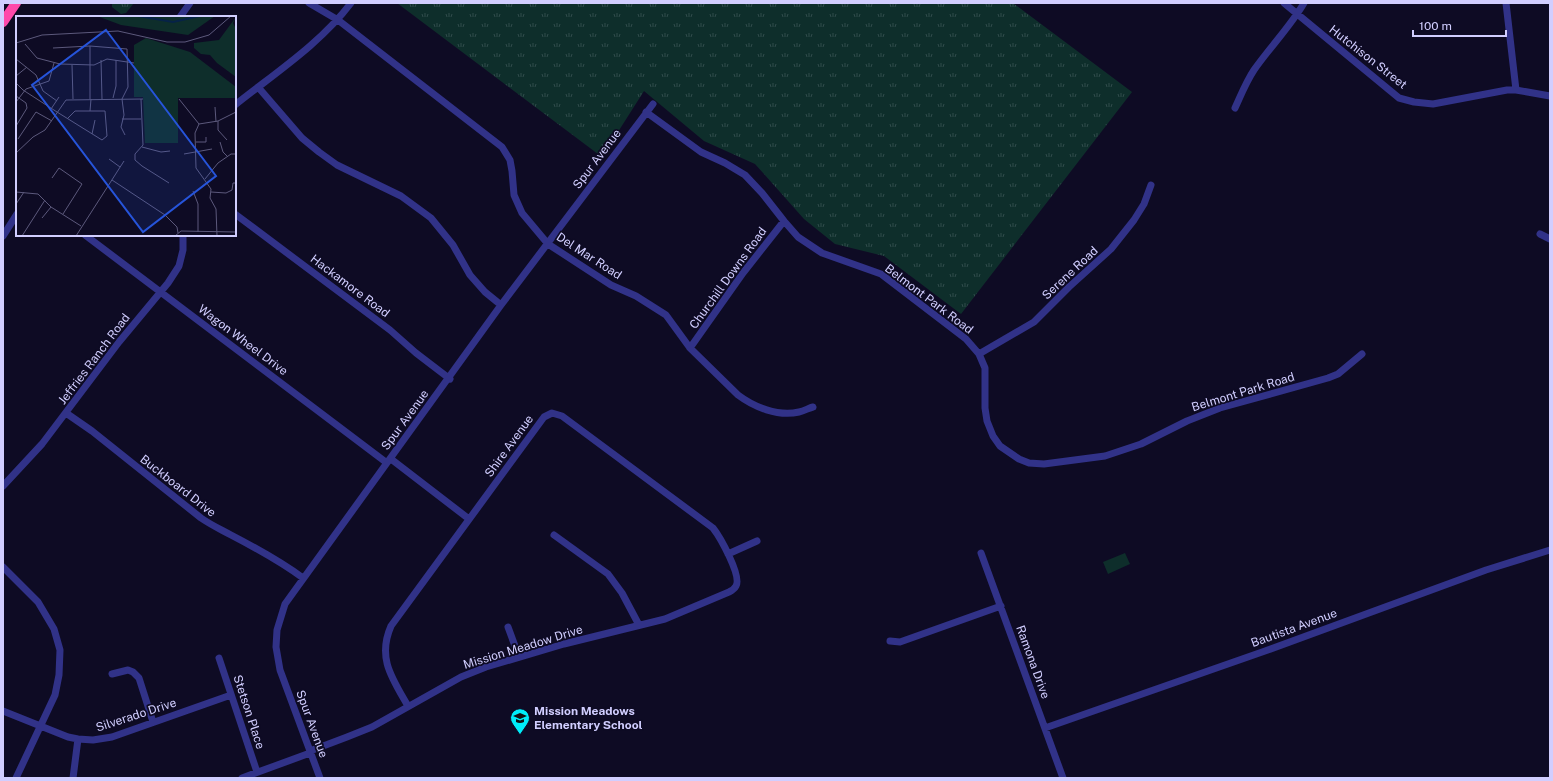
<svg xmlns="http://www.w3.org/2000/svg" width="1553" height="781" font-family="'Public Sans',sans-serif">
	<defs>
		<pattern id="grass-tufts" width="24" height="20" patternUnits="userSpaceOnUse"><rect width="24" height="20" fill="#0e2e2b"/><path d="M3 7l-1-3M5 7V3M7 7l1-3M15 17l-1-3M17 17v-4M19 17l1-3" fill="none" stroke="#304b4b"/></pattern>
	</defs>
	<rect width="100%" height="100%" fill="#0e0b24"/>
	<!-- grass -->
	<path fill="url(#grass-tufts)" d="M134,3L126,13L121,14L112,7V4Z
		M397,3H1013L1132,92L961,314L884,256L835,244L804,219L755,164L704,141L644,91L602,157Z"/>
	<!-- pitch -->
	<path fill="#0e2e2b" d="M1125,553L1130,564L1108,574L1103,562Z"/>
	<g fill="none" stroke-linecap="round" stroke-linejoin="round">
		<!-- minor -->
		<path stroke="#313288" stroke-width="7" d="M309,3L338,20L502,147L510,160L512,171L514,195L522,213L548,244L611,285L636,296L666,315L690,348L738,395C754,407 778,417 799,412C804,411 809,408 813,407
			M1284,3L1399,98L1414,102L1433,104L1507,90H1516L1550,96
			M1506,3L1516,90
			M180,17L190,3
			M258,87L302,138L319,152L337,165L401,196L431,218L453,245L470,275L485,292L501,305
			M235,105C275,73 320,44 351,3
			M1235,108C1241,95 1246,82 1254,70C1270,47 1290,27 1304,3
			M646,112L701,152L725,163L745,175L762,193L784,221L798,237L822,253L881,274L966,339L979,354L985,368V408L987,421L993,436L1000,446L1019,459L1029,463L1044,464L1105,456L1141,444L1187,421L1220,408L1328,378L1338,374L1362,354
			M235,214L390,330L416,353L450,379
			M1540,234L1550,239
			M85,235L387,463
			M3,236L17,214
			M690,348L743,273L784,221
			M979,354L1034,322L1069,287L1111,249L1134,220L1144,204L1151,185
			M66,413L92,431L201,518C211,525 220,529 231,535C256,548 280,561 303,578
			M391,459L469,519
			M3,486L42,444L119,342L168,283L179,266L183,250V235
			M554,535L608,574L622,593L639,625
			M981,553L1063,778
			M728,554L757,541
			M3,567L38,602L54,629L60,650L59,675L55,695L16,778
			M508,627L519,657
			M890,641L900,642L1001,606
			M219,658L257,772
			M112,674L128,670L133,672L139,678L153,722
			M3,711L68,737L78,739L93,740L112,737L231,695
			M1045,728L1265,651L1486,570L1550,550
			M310,751L347,737L372,727L461,677L486,667L564,644L665,619L729,592C731,591 735,588 736,586C742,576 720,537 713,528L562,416L552,413L544,417L391,626C377,658 392,678 408,706
			M73,778L78,739
			M242,778L310,753
			M320,778L280,670L276,647L277,630L285,604L501,305L653,104"/>
		<!-- highway -->
		<path stroke="#ff49aa" stroke-width="10" d="M3,22L16,3"/>
	</g>
	<!-- icons -->
	<defs>
		<g id="school-pin" transform="scale(1)"><path d="M0 17L-7.5 6A9.5 9.5 0 1 1 7.5 6Z" fill="#00edf9" stroke="#0e0b24"/><path d="M0-5L7-2L0 1L-7-2ZM-4 1L0 2.5L4 1V4Q0 6-4 4Z" fill="#111"/></g>
	</defs>
	<g fill-rule="evenodd">
		<use href="#school-pin" x="520" y="718"/>
	</g>
	<g text-anchor="middle" stroke-width="3.5" stroke-linejoin="round" paint-order="stroke">
		<!-- street labels -->
		<g font-size="12" fill="#d1ceff" stroke="#0e0b24">
			<text transform="translate(1368 57) rotate(38)" y="4">Hutchison Street</text>
			<text transform="translate(597 159) rotate(-53)" y="4">Spur Avenue</text>
			<text transform="translate(589 256) rotate(33)" y="4">Del Mar Road</text>
			<text transform="translate(1070 273) rotate(-43)" y="4">Serene Road</text>
			<text transform="translate(728 278) rotate(-54)" y="4">Churchill Downs Road</text>
			<text transform="translate(350 286) rotate(37)" y="4">Hackamore Road</text>
			<text transform="translate(929 299) rotate(37)" y="4">Belmont Park Road</text>
			<text transform="translate(243 340) rotate(37)" y="4">Wagon Wheel Drive</text>
			<text transform="translate(94 359) rotate(-53)" y="4">Jeffries Ranch Road</text>
			<text transform="translate(1243 392) rotate(-17)" y="4">Belmont Park Road</text>
			<text transform="translate(405 420) rotate(-54)" y="4">Spur Avenue</text>
			<text transform="translate(509 446) rotate(-54)" y="4">Shire Avenue</text>
			<text transform="translate(178 486) rotate(38)" y="4">Buckboard Drive</text>
			<text transform="translate(1294 628) rotate(-20)" y="4">Bautista Avenue</text>
			<text transform="translate(523 647) rotate(-17)" y="4">Mission Meadow Drive</text>
			<text transform="translate(1033 662) rotate(70)" y="4">Ramona Drive</text>
			<text transform="translate(249 712) rotate(72)" y="4">Stetson Place</text>
			<text transform="translate(136 715) rotate(-18)" y="4">Silverado Drive</text>
			<text transform="translate(312 724) rotate(70)" y="4">Spur Avenue</text>
		</g>
		<!-- poi labels -->
		<g font-size="12" font-weight="bold" fill="#d1ceff" stroke="#0e0b24" text-anchor="start">
			<text x="534" y="715">Mission Meadows<tspan x="534" dy="14">Elementary School</tspan></text>
		</g>
	</g>
	<!-- overview -->
	<g transform="translate(16 16)">
		<rect width="220" height="220" fill="#0e0b24"/>
		<path d="M220,1L217,7L220,13V61L201,47L194,39L185,38L178,32V27L203,24ZM130,22L174,36L220,71V82H162V127H129L127,81H118V29Z" fill="#0e2e2b"/>
		<path d="M81,0H199L172,19L105,9Z" fill="#0e2e2b"/>
		<path fill="none" stroke="#062248" stroke-width="2" d="M122,0L157,6L184,0"/>
		<path fill="none" stroke="#5c597c" stroke-width="1" d="M0,27L26,19L102,15L151,26H169L193,19L215,0M9,28L21,42L44,48L78,49L91,43L118,47M74,30V83M37,32L74,30L111,33L112,71L106,83L108,99L105,111L109,119M0,43L20,59L27,75L41,85M85,44L86,83M56,49L57,83M0,60L11,51M0,67L7,74L41,96M0,80L10,87L11,92L0,110M97,82L100,70V44M125,83L127,129L119,138V144L126,150L153,167M163,83L183,108M0,86L10,73L33,65L38,47M199,91L200,106M35,93L43,81M74,95L75,83M41,96L86,124L91,120L89,95H59L52,102M106,103H125M202,105V114L211,124M76,118L79,104M2,123L20,96L36,105M180,126H190V121M204,126L207,136L212,141M126,131L145,136L154,135M0,137L17,121L29,114L50,84L127,83M168,138L196,133M93,143L104,151M36,162L43,152L66,168L47,198M189,163L202,147L215,138H220M96,164L149,199L161,211L162,217M177,175L182,188V216M0,176L22,178L35,191L65,210M195,176L210,177L216,174L217,167H220M0,188L8,176M26,202L35,191M6,220L29,184M60,220L108,145M159,220L165,215L220,216M201,220L200,193L194,182L195,173L180,152L179,117L183,108L202,105L220,96"/>
		<path fill="#2654da" fill-opacity="0.15" stroke="#2654da" stroke-width="2" d="M90,14L200,160L127,216L16,69Z"/>
		<rect width="220" height="220" fill="none" stroke="#d1ceff" stroke-width="2"/>
	</g>
	<!-- border -->
	<rect width="1553" height="781" fill="none" stroke="#d1ceff" stroke-width="8"/>
	<!-- scale -->
	<path d="M1413 30v6h93v-6" fill="none" stroke="#d1ceff" stroke-width="2"/>
	<text x="1419" y="30" font-size="12" fill="#d1ceff" stroke="#0e0b24" stroke-width="3" paint-order="stroke">100 m</text>
</svg>
